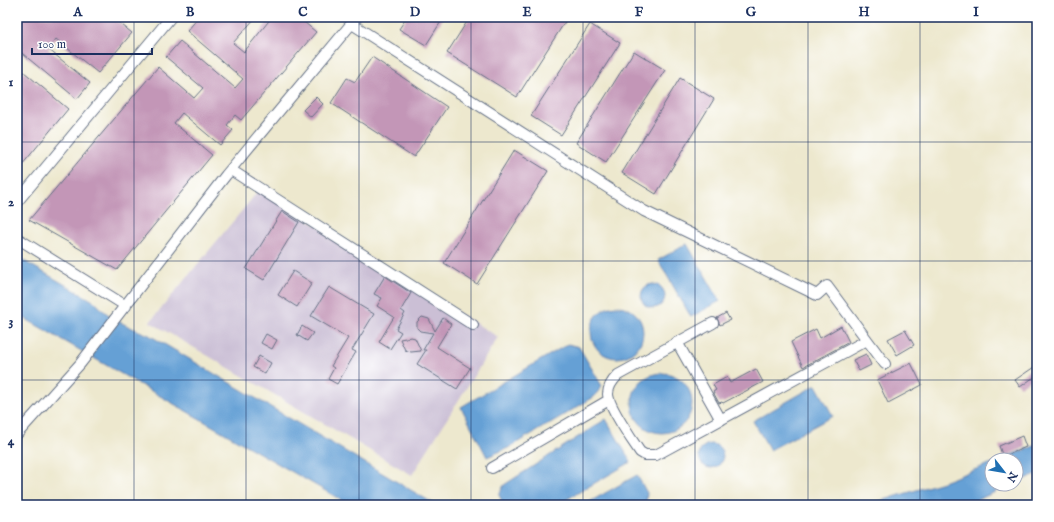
<svg xmlns="http://www.w3.org/2000/svg" width="1054" height="522" font-family="'IM FELL English',serif">
	<rect width="100%" height="100%" fill="#fff"/>
	<filter id="ink" filterUnits="userSpaceOnUse"><feTurbulence type="fractalNoise" baseFrequency=".025" numOctaves="2"/><feDisplacementMap in="SourceGraphic" scale="8" xChannelSelector="R" yChannelSelector="G"/><feConvolveMatrix kernelMatrix="1 2 1 2 8 2 1 2 1" color-interpolation-filters="sRGB"/></filter>
	<filter id="wash" filterUnits="userSpaceOnUse"><feTurbulence type="fractalNoise" baseFrequency=".012" numOctaves="4" result="noise"/><feDisplacementMap in="SourceGraphic" scale="16" xChannelSelector="R" yChannelSelector="G"/><feGaussianBlur stdDeviation="0.9" result="paint"/><feColorMatrix in="noise" values="0 0 0 0 0 0 0 0 0 0 0 0 0 0 0 0 0 1.4 0 .05"/><feComposite in="paint" operator="in"/></filter>
	<g filter="url(#wash)">
		<rect width="100%" height="100%" fill="#ede8ce"/>
		<!-- industrial -->
		<path fill="#cbbfd5" d="M259,190L498,337L412,475L150,322Z"/>
		<!-- water -->
		<path fill="#65a0d5" stroke="#40689a" d="M687,244L720,301L691,317L658,260Z
			M17,257L95,302C109,319 129,327 149,335L436,505H350L17,314Z
			M641 296a12 12 0 1 1 24 0a12 12 0 1 1-24 0Z
			M591 332a26 26 0 1 1 52 0a26 26 0 1 1-52 0Z
			M568,344L579,347L602,386L594,397L508,448L487,457L461,407Z
			M632 403a30 30 0 1 1 60 0a30 30 0 1 1-60 0Z
			M816,385L833,416L770,450L753,421Z
			M606,419L631,462L557,505H504L499,495L504,485Z
			M699 456a12 12 0 1 1 24 0a12 12 0 1 1-24 0Z
			M1037,445V474L1016,483V460H998Z
			M992,463V484H1014L965,505H867L943,482Z
			M637,475L647,493L646,502L640,505H584Z"/>
		<g id="blocks">
			<!-- building -->
			<path fill="#c396b7" d="M17,17H112L132,33L98,73L56,39L48,49L90,83L77,99L17,49Z
				M199,17H256L233,43L244,52L272,17H298L316,32L241,120L235,115L227,125L233,130L220,145L182,113L174,123L212,155L117,270L29,220L158,67L194,98L203,88L166,57L180,41L235,88L243,79L187,31Z
				M407,17H444L426,45L399,29Z
				M470,17H568L517,97L447,53Z
				M590,24L620,43L561,135L531,116Z
				M634,51L665,70L606,162L576,143Z
				M372,57L447,107L414,157L331,103L347,78L355,82Z
				M17,66L68,109L17,171Z
				M680,78L714,99L656,194L622,173Z
				M316,97L323,104L311,117L303,110Z
				M514,150L548,171L477,284L444,263Z
				M282,211L299,222L264,280L246,269Z
				M293,271L312,283L297,307L278,295Z
				M385,276L411,293L401,310L405,313L396,329L401,332L390,349L379,342L394,317L377,306L382,298L374,294Z
				M329,287L374,314L352,350L356,352L337,384L328,379L334,368L331,366L348,338L311,316Z
				M726,313L730,320L720,325L717,318Z
				M422,317L429,319L435,331L443,318L451,324L437,347L470,368L457,389L417,364L426,350H423L433,333L420,331L417,328V322Z
				M302,326L313,333L307,341L297,335Z
				M841,326L849,342L803,367L791,342L816,329L820,338Z
				M905,330L914,345L897,355L888,339Z
				M266,334L277,340L272,349L261,343Z
				M411,337L415,338L421,351L411,352L405,350L400,339Z
				M866,354L871,365L859,371L853,360Z
				M259,356L271,363L265,374L253,367Z
				M911,363L922,385L888,403L877,380Z
				M1037,365V375L1020,387L1015,380Z
				M756,369L763,382L723,403L722,402L719,403L713,392L716,390L713,385L727,377L730,383Z
				M1022,436L1026,447L1003,457L999,446Z"/>
		</g>
	</g>
	<g filter="url(#ink)">
		<use href="#blocks" fill-opacity="0" stroke="#647085" stroke-width="1"/>
		<g fill="none" stroke-linecap="round" stroke-linejoin="round">
			<!-- minor casing -->
			<g stroke="#647085" stroke-width="12">
				<path id="minor" d="M352,24L644,211L817,295L827,286L885,364
					M231,170L473,325
					M17,202L171,17
					M17,238L126,306
					M713,323L618,375C613,380 608,387 608,394C608,405 633,442 640,452L645,455H656L867,340
					M677,342L721,420
					M17,434L80,364L226,175L357,17
					M492,468L609,400"/>
			</g>
			<!-- minor -->
			<use href="#minor" stroke="#fff" stroke-width="10"/>
		</g>
	</g>
	<!-- grid -->
	<path fill="none" stroke="#1b2f5e" stroke-width="1" stroke-opacity="0.55" d="M134,17V505M246,17V505M359,17V505M471,17V505M583,17V505M695,17V505M808,17V505M920,17V505M17,142H1037M17,261H1037M17,380H1037"/>
	<!-- margin -->
	<rect width="1054" height="522" fill="none" stroke="#fff" stroke-width="44"/>
	<!-- north arrow -->
	<g transform="translate(1004 472) rotate(121)"><circle r="19" fill="#ffffff" stroke="#a4acbf"/>
	<path d="M0-3L7 15L0 10L-7 15Z" fill="#1f6fb2"/>
	<text y="-6" font-size="11" font-weight="bold" text-anchor="middle" fill="#1b2f5e">N</text>
	</g>
	<!-- scale -->
	<path d="M32 48v6h120v-6" fill="none" stroke="#1b2f5e" stroke-width="2"/>
	<text x="38" y="48" font-size="12" fill="#1b2f5e" stroke="#ffffff" stroke-width="3" paint-order="stroke">100 m</text>
	<rect x="22" y="22" width="1010" height="478" fill="none" stroke="#1b2f5e" stroke-width="1.5"/>
	<g font-size="13" text-anchor="middle" font-weight="bold" fill="#1b2f5e">
		<text x="78" y="16">A</text>
		<text x="190" y="16">B</text>
		<text x="303" y="16">C</text>
		<text x="415" y="16">D</text>
		<text x="527" y="16">E</text>
		<text x="639" y="16">F</text>
		<text x="751" y="16">G</text>
		<text x="864" y="16">H</text>
		<text x="976" y="16">I</text>
		<text x="11" y="86">1</text>
		<text x="11" y="206">2</text>
		<text x="11" y="325">3</text>
		<text x="11" y="445">4</text>
	</g>
</svg>
